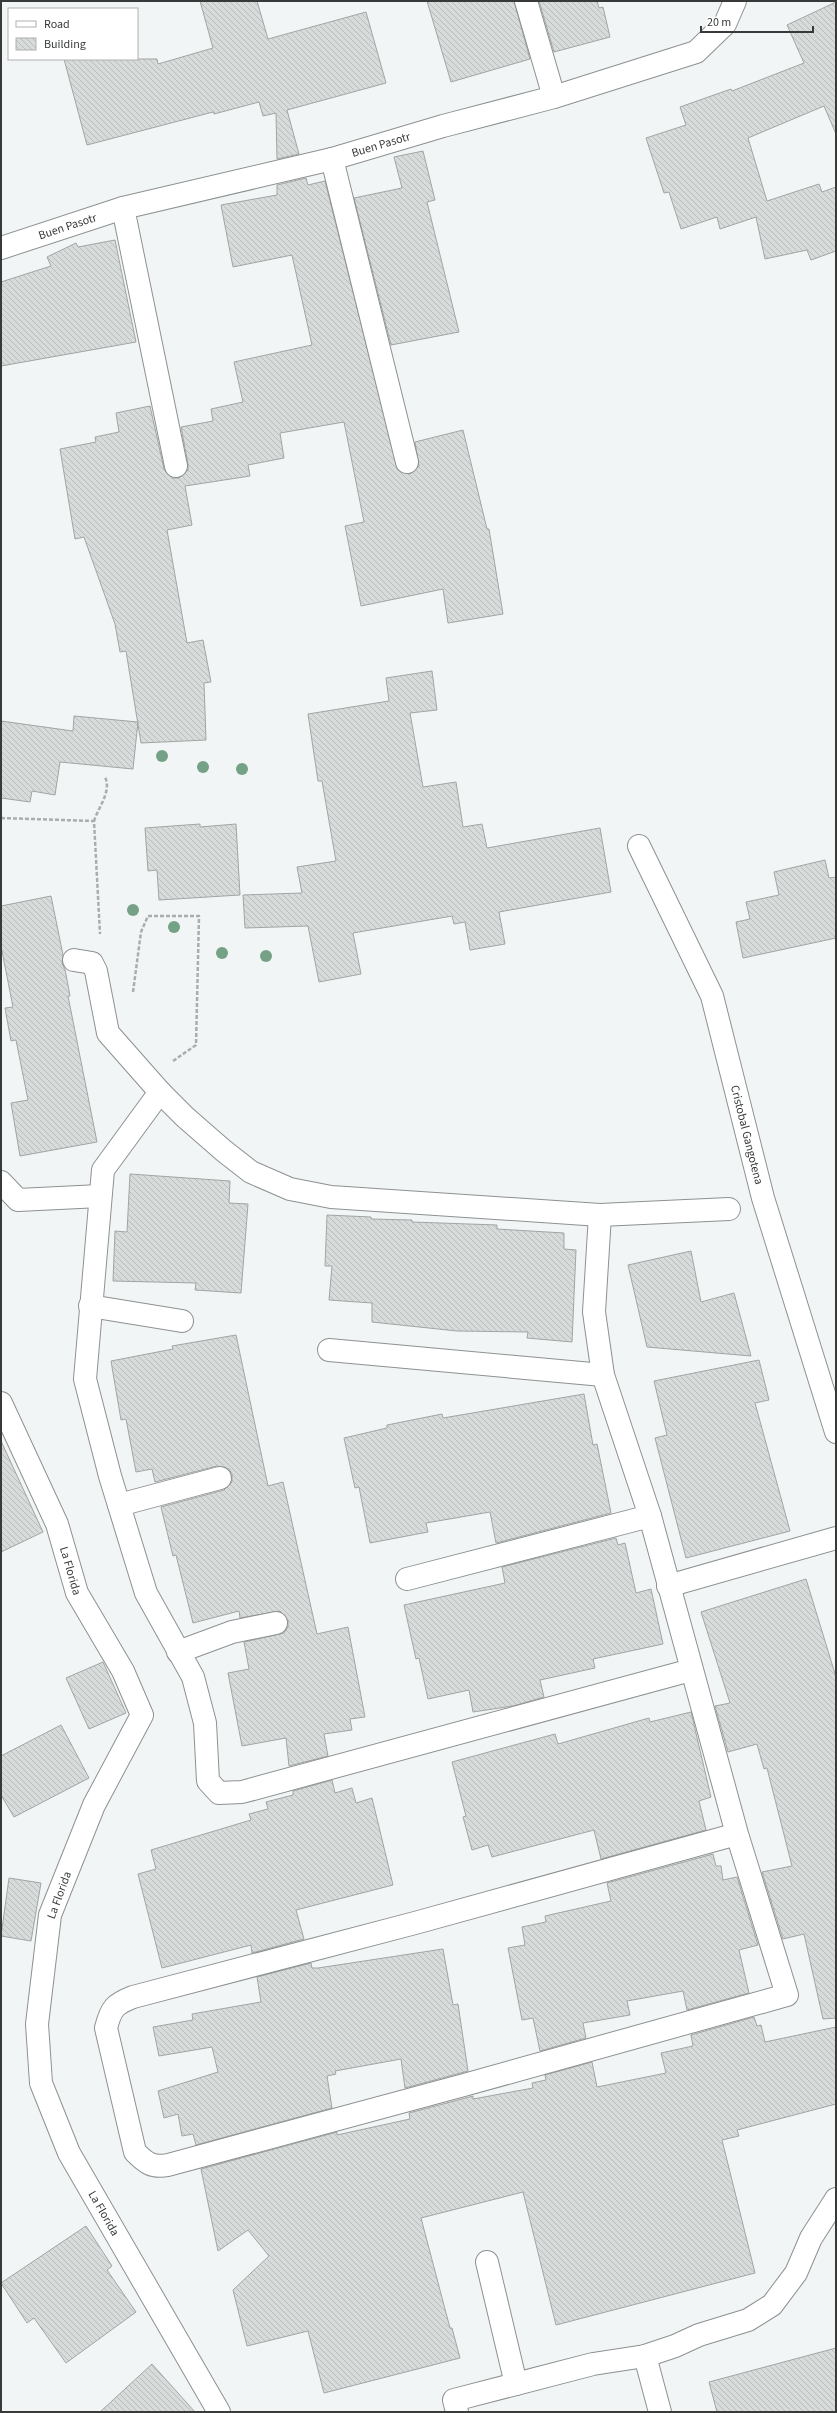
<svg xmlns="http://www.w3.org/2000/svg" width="837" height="2413" font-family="'Source Sans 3',sans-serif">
	<defs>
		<pattern id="building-back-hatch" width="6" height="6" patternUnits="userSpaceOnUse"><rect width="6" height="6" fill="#d7dbda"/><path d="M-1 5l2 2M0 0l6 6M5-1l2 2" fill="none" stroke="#b9bdbc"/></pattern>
	</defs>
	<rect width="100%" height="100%" fill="#f1f5f6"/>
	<!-- building -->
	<path fill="url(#building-back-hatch)" stroke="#a1a5a4" d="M200,1H257L268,39L366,12L386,83L287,110L299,154L277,159L276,113L263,116L259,102L214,114L213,112L87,145L64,59H157L158,64L213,48Z
		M427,1H514L530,59L451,82Z
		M539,1H597L599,8L603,7L610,37L554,52Z
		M836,2V134L824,106L748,138L767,201L819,184L822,192L836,187V251L811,260L807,250L765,259L756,217L720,229L717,217L681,229L669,192L664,193L646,138L686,125L680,107L731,89L732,91L804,63L787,25Z
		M423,151L435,200L427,202L459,332L391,345L354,198L402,188L394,157Z
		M306,178L308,185L325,181L398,470L410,474L419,466L415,442L463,430L487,529H489L503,614L448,623L443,589L361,606L345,526L364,522L344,422L280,433L284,458L248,465L250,476L185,486L192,525L167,530L187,643L203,640L211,682L204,683L206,740L141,743L126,651L120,652L115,624L84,537L75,539L60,449L96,442L95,437L119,432L116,413L150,406L164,469L172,478H179L188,470V464L181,427L213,421L211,409L243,402L234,362L312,345L292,255L233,267L221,205L277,195V185Z
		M115,240L136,342L1,366V282L51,266L47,257L76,243L78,247Z
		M432,671L437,710L410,713L423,787L456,782L463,827L482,824L487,848L600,828L611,892L499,912L505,944L470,950L465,922L454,924L452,916L353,933L361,974L319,982L308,926L245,928L243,895L302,893L297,867L336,861L322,781H318L308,714L389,701L386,678Z
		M74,716L138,722L133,769L60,762L55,795L32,791L30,802L1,798V721L73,731Z
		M200,824V827L236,824L240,895L159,900L157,870L148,871L145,828Z
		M825,860L829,878L836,877V938L743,958L736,922L750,919L746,902L779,895L774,872Z
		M51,896L63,955L62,964L65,969L70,996H68L97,1142L20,1156L11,1103L28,1100L16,1040L11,1041L5,1008L13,1007L1,946V906Z
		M130,1174L230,1181L229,1203L248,1204L241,1293L195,1290L196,1283L113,1281L115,1231L127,1232Z
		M327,1215L371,1217V1219L412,1220V1222L497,1225V1229L564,1233V1249L576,1250L572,1342L527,1338L528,1332L457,1331L372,1322V1303L329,1300L332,1266H325Z
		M691,1251L701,1302L734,1293L751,1356L647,1347L628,1265Z
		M236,1335L268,1486L283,1482L317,1634L348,1627L365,1717L350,1719L352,1730L324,1734L328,1756L289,1766L286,1738L242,1746L228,1673L249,1669L244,1642L284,1633L288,1627V1620L280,1611L240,1618L239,1611L193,1623L176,1555L173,1556L161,1507L224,1490L232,1482V1474L229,1469L217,1466L155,1482L152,1469L136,1472L126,1419L121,1420L111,1361L173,1349L172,1346Z
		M759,1360L769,1400L755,1403L790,1531L686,1558L655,1438L667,1435L654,1381Z
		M584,1394L593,1445L597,1444L611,1513L496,1543L490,1512L426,1523L428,1532L370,1543L359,1487L355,1488L344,1438L387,1428V1425L442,1414L443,1418Z
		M1,1441L43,1532L1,1552Z
		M616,1538L618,1545L625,1543L636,1593L651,1589L663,1644L593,1659L595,1668L540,1680L544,1697L513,1706L473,1712L469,1690L428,1699L419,1658L416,1659L404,1605L505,1583L502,1567Z
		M806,1579L836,1677V2018L823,2019L804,1934L783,1939L762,1872L792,1866L767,1768L764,1769L757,1744L728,1752L715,1706L730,1703L701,1612Z
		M103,1662L126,1713L89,1729L66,1678Z
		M691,1712L711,1797L699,1801L706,1830L601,1859L594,1830L492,1857L488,1845L472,1850L463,1817L466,1816L452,1762L555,1734L558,1744L649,1718L650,1722Z
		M61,1725L89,1778L14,1817L1,1795V1756Z
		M332,1780L335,1793L352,1788L356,1803L372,1798L393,1885L296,1910L304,1939L252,1953L251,1945L162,1968L138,1874L156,1869L151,1850L251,1820L249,1814L268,1809L266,1802L293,1795V1791Z
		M713,1854L716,1866H721L723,1880L737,1877L758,1945L739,1950L749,1993L687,2010L683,1991L627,2001L630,2015L583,2023L586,2038L540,2051L533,2018L522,2020L508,1948L525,1945L522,1927L546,1922L545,1916L611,1901L607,1883Z
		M9,1878L41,1883L31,1941L1,1936Z
		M443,1949L453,2005L458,2004L468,2071L405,2088L401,2059L335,2071L336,2074L327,2076L332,2108L196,2145L193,2134L182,2136L178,2114L164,2118L158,2091L218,2072L212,2047L159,2056L153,2027L193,2020L192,2014L261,2002L257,1977L311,1963L312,1968H318Z
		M754,2017L757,2026L761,2025L765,2042L836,2027V2104L737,2130L739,2136L722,2140L755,2273L556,2325L523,2192L421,2218L450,2328H452L460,2358L324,2393L308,2331L247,2346L233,2290L269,2256L248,2230L218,2251L201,2169L337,2132V2135L410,2119L409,2113L473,2096V2099L533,2088L532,2083L546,2080L545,2075L592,2062L597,2087L666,2073L661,2053L693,2046L691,2035Z
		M86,2226L112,2266L107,2270L136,2312L66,2363L34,2318L27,2323L1,2283Z
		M836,2348V2412H717L709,2382Z
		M152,2364L195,2412H100Z"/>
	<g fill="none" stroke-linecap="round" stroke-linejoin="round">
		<!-- minor casing -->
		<g stroke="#8d9191" stroke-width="24">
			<g id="minor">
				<path d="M526,1L554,97"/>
				<path d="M332,159L407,462"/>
				<path d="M123,208L176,466"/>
				<path id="s1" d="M1,248L123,208L332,159L443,126L554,97L696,52L725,24L735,1"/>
				<path id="s2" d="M639,846L712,996L763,1198L836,1432"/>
				<path d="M74,960L92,963L96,971L108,1033L160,1092L185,1117L224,1151L251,1172L290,1189L331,1197L600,1215L729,1209"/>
				<path d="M160,1092L103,1170L85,1379L110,1476L146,1593L193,1677L205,1723L208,1781L219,1793L242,1792L691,1670"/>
				<path d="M1,1182L18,1200L100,1196"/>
				<path d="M600,1215L594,1312L603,1375L650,1516L737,1834L787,1995L464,2085L168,2165C152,2168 146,2163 135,2152L106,2028C111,2008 115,2004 133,1997L415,1923L737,1834"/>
				<path d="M90,1306L182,1321"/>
				<path d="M329,1350L603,1375"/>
				<path id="s3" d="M1,1403L57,1524L77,1593L123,1671L142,1715L94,1805L50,1915L37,2024L41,2083L69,2153L219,2412"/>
				<path d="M119,1505L220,1478"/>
				<path d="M407,1579L650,1516"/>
				<path d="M668,1586L836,1538"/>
				<path d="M178,1652L232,1632L276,1623"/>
				<path d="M487,2262L516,2384"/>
				<path d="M645,2356L660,2412"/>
				<path d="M457,2412L454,2400L593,2364L645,2356L675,2346L699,2335L748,2320L772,2305L796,2273L811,2238L836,2199"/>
			</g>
		</g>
		<!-- path -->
		<path stroke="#aaadad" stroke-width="2.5" stroke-dasharray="4 2" stroke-linecap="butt" d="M1,818L94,821L100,934
			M94,821C98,808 112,791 105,777
			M133,992L141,932L148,916H199L196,1045L173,1061"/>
		<!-- minor -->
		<use href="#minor" stroke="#fff" stroke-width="22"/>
	</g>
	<!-- trees -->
	<g fill="#75a187">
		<circle cx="162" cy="756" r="6"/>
		<circle cx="203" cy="767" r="6"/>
		<circle cx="242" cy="769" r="6"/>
		<circle cx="133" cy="910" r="6"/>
		<circle cx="174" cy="927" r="6"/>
		<circle cx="222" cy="953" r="6"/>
		<circle cx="266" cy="956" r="6"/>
	</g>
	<g text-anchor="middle" stroke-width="4" stroke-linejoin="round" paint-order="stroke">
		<!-- street labels -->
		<g font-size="12" fill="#383a3a" stroke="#fff">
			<text dy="4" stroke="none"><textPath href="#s1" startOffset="394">Buen Pasotr</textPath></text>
			<text dy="4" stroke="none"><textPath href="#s1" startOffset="70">Buen Pasotr</textPath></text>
			<text dy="4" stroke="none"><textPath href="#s2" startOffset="310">Cristobal Gangotena</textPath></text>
			<text dy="4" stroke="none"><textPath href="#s3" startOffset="182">La Florida</textPath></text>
			<text transform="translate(59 1895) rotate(-70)" y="4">La Florida</text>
			<text dy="4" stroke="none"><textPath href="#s3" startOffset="878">La Florida</textPath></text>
		</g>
	</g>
	<!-- border -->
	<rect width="837" height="2413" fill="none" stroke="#383a3a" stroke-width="4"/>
	<!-- legend -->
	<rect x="8" y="8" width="130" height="52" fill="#ffffff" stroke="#afb0b0"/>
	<rect x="16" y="21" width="20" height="6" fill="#ffffff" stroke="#afb0b0"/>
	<text x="44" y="28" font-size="12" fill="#383a3a">Road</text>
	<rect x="16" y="38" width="20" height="12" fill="url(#building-back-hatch)" stroke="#afb0b0"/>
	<text x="44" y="48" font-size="12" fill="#383a3a">Building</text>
	<!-- scale -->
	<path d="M701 26v6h112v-6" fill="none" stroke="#383a3a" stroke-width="2"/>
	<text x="707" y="26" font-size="12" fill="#383a3a" stroke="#ffffff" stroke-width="3" paint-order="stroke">20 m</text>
</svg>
